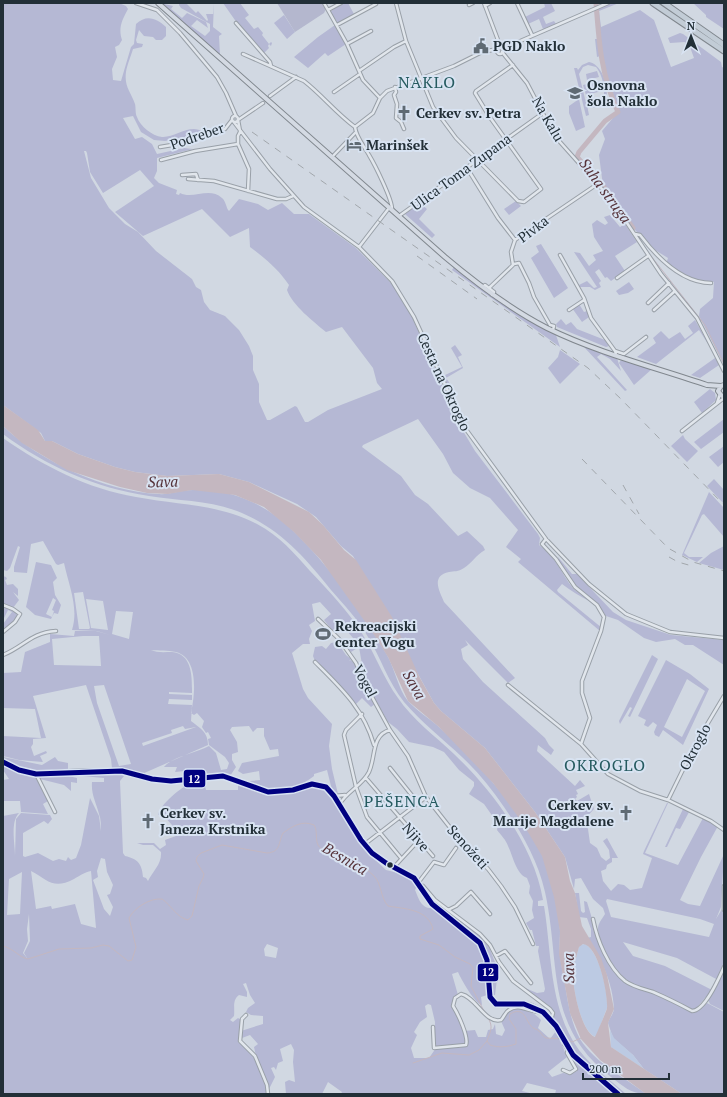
<svg xmlns="http://www.w3.org/2000/svg" width="727" height="1097" font-family="'PT Serif',serif">
	<rect width="100%" height="100%" fill="#d1d8e2"/>
	<!-- green -->
	<path fill="#b5b8d4" fill-rule="evenodd" d="M3,3H119L126,6L128,9C122,20 118,28 122,40L119,45L115,47L117,57L112,69L113,80L121,81L131,47L134,44L136,24C146,14 157,18 166,27V36L162,40H156L153,37L144,36L139,30L136,40L137,43L143,44L142,47L133,49C131,56 127,65 126,72C124,87 131,92 135,104C136,108 135,113 137,117C140,126 152,136 162,137C175,138 190,123 203,132L197,135L165,141L154,140L141,132L133,116L123,118L135,139L142,137L152,144L157,154L184,148L193,149L157,158V171L154,178L159,183L177,190L176,194L179,195L180,193C193,200 209,186 222,198C226,201 226,208 229,211L239,199L258,204L268,210L282,203L294,214H309L356,248L395,287L412,317L460,426L475,451L538,534L540,538L539,545C558,559 560,572 573,588C578,593 585,597 591,602C581,597 571,591 562,584L557,590L558,592L602,628L600,631L518,562L521,559L506,547L518,530L490,498L470,488L453,473L443,454L418,419L363,445L362,447L401,476L415,495L428,504L458,536L467,531L483,546L485,550C476,555 472,563 464,568C458,572 454,571 449,572C430,576 440,592 444,602L515,678L508,683L465,640L468,645L461,649L463,659L483,682L545,738L549,745L554,750L551,755L538,745L537,751L575,786L580,780L585,786L576,790L578,794L576,795L577,797L575,799L577,801L589,794L594,809L583,821L588,829L590,843L597,848L601,857L606,861L610,858L609,850L603,841L607,838L618,858H612V862L607,865L606,869L601,871L603,881L611,891L618,884L624,885L630,890L642,888L652,858L643,854L644,851L667,803H668L645,853L678,865L703,818L718,826L701,857L680,900L688,904L700,906L724,854L721,907L716,919L722,909L724,914V966L718,980L677,958L623,942L633,956L665,966L712,990L693,1012L698,1011L707,1003L724,1012V1094H682L644,1069L633,1055L613,1038L608,1023C609,1018 614,1014 614,1008C613,984 601,957 587,938L591,937V929L587,918L579,917L575,893H579L581,911L583,913L585,912L584,901L587,902L597,935L599,934C596,926 600,922 605,914L603,908L593,899L581,878L575,879L574,889L565,857L535,812L485,748L441,711L434,703L353,556L341,546L316,517L297,504L249,482L219,474L167,476L135,472L115,467L78,454L52,441H45L41,433L3,405ZM84,151H86L87,153L90,172L103,193L140,170L154,186L115,212L143,236L202,209L230,237L249,228L250,247C265,258 279,270 289,285L287,290C292,305 314,322 326,332L342,327L373,368L377,383L382,389L328,410L308,422H305L297,407L295,406L270,420H267L259,402V384L253,370V356L249,346L239,330L225,316L210,310L204,302L201,290L196,287L192,279L156,251L138,232L125,224L109,208L91,178ZM607,899L700,919L714,924L709,937L611,917L606,901Z
		M160,3L173,6L171,9L182,18L187,13L206,22L208,28L197,20L191,26L205,36L210,31V24L181,8L179,5V3H186L196,13L198,11L207,21L208,20L206,14H214V3L213,27L222,34L219,36L220,55Z
		M223,3H240L249,15L245,18L254,29L258,27L263,33L262,35L269,44L271,42L272,43L271,46L269,44L268,46L269,48L264,53L237,23Z
		M342,3H348L354,14L338,23L330,12Z
		M544,3H551L555,11L543,17L546,24L554,21L556,24L543,29L539,19L528,24L525,17L545,7Z
		M612,3H619L599,11L601,27L640,10L654,20L671,67L694,58L690,47L687,48L685,42L670,43L668,38L680,33L683,34L721,62L722,67L724,68V365L699,316L700,309L713,298L714,282L693,279L666,264L668,258L655,250L633,228L603,186L599,155L605,139L602,131L618,112L608,90L600,56L597,57L595,39H597L599,45L597,9Z
		M693,3H724V29L706,17V15Z
		M284,15L295,32L287,39L274,23Z
		M335,25L346,44L328,56L325,53L308,68L294,57L318,37Z
		M589,62C609,65 617,120 587,105L589,115L586,116L574,68H577L578,70L582,65ZM588,65L596,67C603,75 609,98 598,105L589,104L585,99L579,74L583,67Z
		M597,71L599,77L587,80L586,74Z
		M600,81L602,91L586,95L583,85Z
		M579,99L585,127L576,131L569,113V106Z
		M516,201L521,206L509,215L504,209Z
		M420,203L427,209L419,219L435,235L432,238L405,214Z
		M610,215L620,227L625,224L637,242L615,256L625,271L611,281L607,277L605,278L599,269L595,272L601,281L599,283L601,287L595,290L590,287H580L579,285L587,281L594,288L597,287L574,252L580,253L589,266L596,260L593,255L603,251L594,237L592,224L597,220L605,225L608,223L604,217Z
		M541,244L568,288L554,298L531,258L539,252L536,246Z
		M454,267C486,294 520,315 556,335L560,347L452,270Z
		M629,282L634,289L628,293L619,295L616,291Z
		M579,304L584,312L587,311L589,317L582,322L572,308Z
		M561,319L566,325L571,322L577,329L605,340L609,346L606,347L557,327L556,324Z
		M695,320L712,350L699,330L656,364L637,357L656,343L653,338L661,331L669,339L680,332L685,339L693,333L688,326Z
		M455,345L462,355L458,357L463,368L446,378L451,385L448,388L443,376L462,367L451,348Z
		M584,347L617,358L621,371L610,359L601,354L597,357L627,390L625,391Z
		M560,350L580,364L560,384L548,368L558,357Z
		M715,358L719,365L700,378L691,375Z
		M621,360H624L652,369L634,385L619,363Z
		M710,389L715,393L716,400L702,413L694,402Z
		M724,419V432L701,449L694,442Z
		M3,426C41,462 105,491 158,494C170,495 181,490 193,490C242,489 275,510 307,545C337,577 364,617 387,655C395,669 398,689 408,701C417,711 429,718 439,727C474,758 524,814 543,857C553,879 557,906 560,930C560,939 559,947 560,956C561,966 564,975 565,985C568,1003 571,1023 580,1039C595,1063 624,1077 646,1094C631,1094 623,1086 611,1077C544,1026 561,964 545,892C538,861 522,833 504,807C492,789 478,772 462,757C443,739 421,722 404,702C388,682 381,658 368,637C358,619 344,605 331,590C304,556 278,527 237,511C208,500 178,501 149,496C95,488 46,466 3,434Z
		M683,435L685,439L698,451L687,462L671,446Z
		M3,438C43,466 88,489 136,497C178,505 219,504 257,524C280,536 294,553 310,571C329,591 349,612 363,635C376,656 384,679 398,698C412,719 435,736 454,754C493,791 534,846 543,900L538,901V906H544C552,954 549,1009 579,1050C592,1067 610,1080 626,1094H621L597,1071L571,1050L554,1019V1013L548,1005L524,989L525,988L537,993L544,992L545,989L538,951L539,946H536L532,930H530L526,923L534,918L532,910L533,901L529,893L530,886L527,878C516,874 513,856 508,846C506,840 501,835 497,830L498,824L484,804L469,794L474,786V782L459,770L444,752L433,747L409,742L397,729L388,722L365,682L359,647L351,652L345,644L353,638L341,624L333,631L324,620L331,614L320,602L312,604L315,621L309,625L312,631L309,639L310,644H303L292,653L303,689L308,698L332,724L329,746L332,769L338,794L332,790L327,770L314,774V776C291,793 275,793 248,784L250,781L260,780L259,771L243,774L238,771L242,763L279,756L278,749L270,750L264,736V728H257L253,732L249,726L232,727L230,730L237,742L238,752L232,754V760L236,767L230,776L208,774L185,779V771L175,772L177,767H164C173,756 196,753 209,746L216,753L221,770L227,769L229,763L225,757L209,745L208,739L211,738L208,732L206,733L202,727L204,721L197,713L194,715L191,713C195,695 199,658 176,652C168,650 159,651 151,650C157,653 165,652 172,652C193,654 192,678 192,693L169,692V694L192,695V700L169,699L168,704L192,705L191,721C200,728 208,732 208,745L142,774L112,768L111,759L86,685L33,696L46,738L33,739V744L31,747L34,756L46,751L47,753L40,756L43,762L19,760L3,756V736L41,738L35,709L3,708V673L21,672L25,652L50,642V634L74,636L75,631H96L110,635L97,631L72,630C79,608 69,586 64,563L58,565L56,564L43,541L31,544L27,573L14,572V567L20,547L18,546L10,568L7,571L3,570ZM83,592L90,628L89,629H79L74,593ZM86,599L103,601L108,630L91,628ZM116,611L133,612L129,639L112,634ZM83,636H99L101,666L54,665L52,639ZM104,685L131,764L119,766L97,703L94,686ZM183,726L185,729L196,727L143,746L142,743L172,733L171,730Z
		M724,446V462L718,467L709,457Z
		M714,479L724,490V504L707,486Z
		M709,492L724,508V537L704,514L702,515L684,553L689,557H703L697,562L682,555Z
		M724,546V570L699,563L711,553Z
		M558,557L572,574H577L613,612L626,620L671,635L724,640V665L693,645H685L675,639L656,642L644,638L618,620L606,616C593,595 562,582 558,557Z
		M36,562L51,565L57,578L53,582L55,595L61,605L58,614L54,613L51,619L35,615L26,607ZM53,598L56,600L52,610L54,611L52,617L46,614Z
		M3,576L6,577L7,579L5,580L7,585L13,584L18,589V596L13,592L19,600L13,608L3,605Z
		M3,606L12,609L18,614L15,621L3,631V624L12,612L8,610L3,620Z
		M337,642L346,655L344,656L346,655L351,659L349,661L351,660L355,664L363,685L379,709L375,704L371,707L362,698L356,704L315,661L313,656L315,647L322,646L326,649L331,643Z
		M652,655L658,659L630,717L628,716L632,708L630,707L620,724L619,721Z
		M666,660L690,674L709,689L683,745L663,730L659,737L655,735L654,732L657,725L653,722L648,727L644,725L646,720L638,716ZM687,679L705,691L682,737L664,727Z
		M3,757L42,765L55,757L58,761L68,763V769L81,770L37,772L20,768L9,761L3,760Z
		M3,764L36,776L48,801L43,804L48,814L21,812L20,801H3V780L9,779L3,770Z
		M96,773H118L124,776L120,781L123,853L125,856C138,859 142,864 143,877L146,878L148,881C153,871 162,864 161,852L153,845H143L137,843H154L160,849L166,845L165,840L176,836L172,825L162,814L158,815C159,806 183,784 192,784C196,784 201,786 205,786L206,790H238V784C250,785 260,793 276,794C294,794 310,781 327,790L370,855L386,870L406,875L413,880L417,886L415,890C419,899 421,909 433,908C448,919 479,939 485,957C488,969 487,982 487,995L481,997L482,1005C475,1004 461,979 458,972L452,974L458,995L453,1001V1006L459,1016L466,1043L464,1045L434,1046L435,1022L431,1005L428,1004L425,1006L427,1017L420,1022L414,1032L417,1035L411,1048L414,1058H429L436,1048H458L467,1046L468,1039L464,1031L475,1030L478,1037H486L488,1030L493,1029L495,1024L496,1034L502,1036L505,1030L501,1021L508,1010C522,1007 532,1010 541,1020L538,1028L550,1039L556,1031L567,1057L548,1072L552,1077L563,1073L571,1074L577,1071L570,1054L616,1094H555L556,1090L527,1083L522,1091L534,1094H341L342,1092L328,1082L322,1094H286L285,1082L289,1080L295,1082L293,1062L294,1050L291,1044L280,1049L283,1061L278,1063L276,1070L274,1067L271,1068L275,1077L269,1089L270,1094H3V816L19,813C10,822 15,844 15,856L16,819L21,813L50,815L52,819L48,824L44,821L23,833V856L25,857L38,853L53,861L59,859L66,861L68,857L71,860L76,858L81,845L90,798L99,816L101,831C101,826 101,819 99,814C96,802 91,795 92,782H104V778L82,776ZM101,858L105,859L107,872L113,885L110,894L107,895L113,907L110,916L104,909L93,880L98,877L97,871ZM31,871C48,880 53,890 74,879C79,876 85,872 91,871L96,928L81,924L75,904L52,909L51,906L36,909ZM22,872L20,914L7,915L9,879ZM29,914L30,941L24,953L27,958L23,953L28,941L27,929ZM267,944L278,948L276,958L265,956L264,949ZM246,983L250,995L255,1003L248,1008L246,1012L251,1015L263,1016V1024L241,1031L242,1038L250,1035L258,1044L254,1047L256,1056L254,1058L247,1049L238,1042L241,1020L238,1018L233,1022L230,1020L234,1016C235,1008 232,1000 239,995L247,997V992L243,984Z
		M64,775L77,778V783L71,782V791L64,785L40,779L41,775Z
		M683,809L689,812L680,829L676,828L667,847H665Z
		M439,905L473,929L488,944L496,965L494,973L497,979L495,995H492L489,959L483,945L439,907Z
		M724,969V1011L710,1004L708,1000Z"/>
	<!-- sand -->
	<path fill="#bccae3" d="M585,944C600,953 608,992 607,1008C606,1010 597,1035 596,1037C581,1033 572,986 573,971C574,963 577,955 579,947L580,945Z
		M610,1030L614,1038L633,1055L644,1069L611,1047Z"/>
	<!-- cemetery -->
	<path fill="#b4b7ce" d="M277,3H322L326,9L324,13L295,32Z"/>
	<!-- water -->
	<path fill="#c4b7c0" fill-rule="evenodd" d="M3,405L38,430L45,441H52L78,454L115,467L135,472L167,476L219,474L249,482L309,512L323,525L344,550L356,560L392,617L420,678L434,703L441,711L485,748L535,812L565,857L570,881L575,893L582,926L601,958L607,975L614,1009L608,1023L611,1047L682,1094H646L600,1060L581,1039L570,1013L559,954L560,932L554,897L542,856L522,822L493,783L439,727L408,701L388,657L371,630L321,560L294,532L264,507L235,495L192,490L168,494L147,493L120,487L67,470L22,443L3,426ZM583,944C599,946 608,995 607,1008C607,1010 596,1035 595,1037C581,1032 572,986 573,971C574,963 577,955 579,947Z"/>
	<g fill="none" stroke-linecap="round" stroke-linejoin="round">
		<!-- stream -->
		<path stroke="#c4b7c0" stroke-width="1" d="M651,256L705,325L724,364
			M3,946C13,948 20,958 28,959L59,949L91,948L103,945L109,946L128,961L132,960L136,947L129,918C135,907 150,898 162,899C172,906 176,917 188,920L192,916L199,886L203,878L204,874L196,861L197,857L201,853L222,845L267,853C281,852 278,843 283,833C293,826 302,820 314,825C318,831 315,839 318,845C322,852 331,851 337,853C349,857 365,867 374,876C382,884 380,897 388,906C405,909 428,909 433,929L420,936V939L439,945L455,957L470,964L473,968L471,986L484,1011
			M488,1018C494,1027 490,1032 487,1041L490,1045C499,1048 507,1047 516,1044V1029L509,1019L510,1014C524,1006 525,1019 531,1026C533,1029 537,1029 539,1031C542,1034 542,1036 546,1038L567,1039L572,1042L581,1038
			M413,1063L442,1053L469,1055L479,1050L487,1041"/>
		<!-- river -->
		<path stroke="#c4b7c0" stroke-width="5" d="M596,3C599,43 601,75 618,112L605,121L579,152L577,157L603,186L633,228"/>
		<!-- street casing -->
		<g stroke="#99a0a8" stroke-width="4.5">
			<path id="street" d="M136,3L157,10L180,33L217,77L226,93L236,116
				M324,3L347,44L363,80L380,98
				M396,3L406,41L433,107L456,138L518,201L524,202L541,189L489,116L475,93L476,91L513,65
				M484,3L501,48
				M517,3L532,35
				M469,5L473,3
				M485,6L490,3
				M328,10L341,3
				M236,23L270,62L271,66
				M337,25L376,4
				M347,44L371,31
				M497 51a3 3 0 1 1 6 0a3 3 0 1 1-6 0Z
				M502,49L608,3
				M502,52L527,83L549,125L560,142L611,199L661,274L697,318L724,371
				M243,54L304,81C322,95 336,113 355,127
				M359,71L394,47L406,41
				M395,87L396,92L394,95L397,104L396,118L401,122L404,129
				M334,92L360,74
				M270,96L296,77
				M232 119a3 3 0 1 1 6 0a3 3 0 1 1-6 0Z
				M233,121L270,169L304,207L359,247L392,281L414,317L465,428L546,539L589,584L626,614L670,632L724,638
				M355,127L373,113L380,98L387,91L454,66L482,52L498,49
				M355,127C356,137 364,146 369,155C375,165 392,199 392,209
				M240,131L238,120L263,103
				M238,144V136L240,132
				M160,147L172,145L225,129L232,120
				M332,157L356,132
				M161,160L195,151L238,144L249,169L248,191
				M467,168L498,218L515,240
				M182,175L196,174L198,180
				M188,179L214,181L277,199H286L293,196
				M399,216L543,113
				M635,234L640,235C656,256 681,283 711,283
				M359,247L389,208
				M560,255L584,298L591,318L615,351L616,355
				M514,264L519,263L529,283L534,297L550,325L554,326L553,330
				M617,278L648,256
				M483,287L485,285L494,292L492,295
				M489,288L513,265L511,252L515,240L599,183
				M648,303L669,283
				M569,310L584,300
				M654,310L675,291
				M615,351L624,354L646,337
				M717,403L720,394
				M682,431L724,398
				M546,539L542,544L556,559L575,587L597,605L604,617L601,631L582,681V693L590,718L581,744L608,774L640,791L668,800
				M3,605L13,609L20,614L15,622L3,632
				M318,619L339,639L356,663L365,684L390,730L408,756L426,797L463,844L488,869L501,886L515,907L533,944
				M3,655C25,646 30,633 56,631
				M315,662C342,689 363,708 374,745
				M508,685L581,744
				M724,696L696,743L668,800L711,821L724,830
				M362,714L346,730L344,735L356,787L367,817L401,858
				M390,768L418,803
				M36,774L55,812
				M366,778L433,856
				M334,796L345,795
				M339,805C347,791 362,786 369,772C376,757 371,735 390,730
				M365,844L426,797
				M394,867L419,840
				M418,883L434,862L444,865L456,848
				M419,884L423,886L435,900L480,934L490,945L499,962L513,981L550,1009L553,1013L551,1020
				M724,886V910
				M448,910L456,906L471,892L490,914
				M593,919C597,940 608,967 625,981C633,987 644,989 653,992C667,998 679,1004 692,1011C705,1011 719,978 724,967
				M496,956L505,951L531,983
				M246,1015L242,1019L240,1041L255,1056L267,1085L268,1094
				M433,1027L434,1048L466,1045C469,1037 458,1014 453,1006L455,998L461,994C476,997 485,1024 501,1020C504,1017 505,1012 509,1010C519,1002 532,1014 543,1012
				M563,1070L570,1073L576,1069L567,1053L568,1050"/>
		</g>
		<!-- secondary casing -->
		<g stroke="#8a9098" stroke-width="6">
			<path id="secondary" d="M3,762L19,770L36,774L84,771H122L152,779L171,781L223,776L268,792L293,790L312,784L326,787L334,796L361,840L372,853L386,863L414,878L432,904L480,943L484,950L487,960L490,997L496,1004C503,1005 511,1003 518,1003C539,1004 553,1019 561,1037
				M565,1044L573,1055L618,1094"/>
		</g>
		<!-- primary casing -->
		<g stroke="#80878e" stroke-width="6">
			<path id="primary" d="M158,3L445,257C477,284 510,309 547,328C598,353 654,367 707,385L721,386
				M724,385L721,386L718,391L721,395L724,397"/>
		</g>
		<!-- highway casing -->
		<g stroke="#80878e" stroke-width="7">
			<path id="highway" d="M653,3L724,51
				M664,3L724,45"/>
		</g>
		<!-- street -->
		<use href="#street" stroke="#e1e6ec" stroke-width="2.5"/>
		<!-- secondary -->
		<use href="#secondary" stroke="#e1e6ec" stroke-width="4"/>
		<!-- primary -->
		<use href="#primary" stroke="#d4dae3" stroke-width="4"/>
		<!-- highway -->
		<use href="#highway" stroke="#c2ccd6" stroke-width="5"/>
		<!-- rail -->
		<path stroke="#a2a7ac" stroke-width="1" stroke-dasharray="7 7" stroke-linecap="butt" d="M252,132L588,368L621,399L724,505
			M417,256L477,299
			M582,459L668,548L693,562L724,571
			M623,485L639,514
			M669,557L678,562L692,566"/>
		<!-- bus-1 casing -->
		<g stroke="#d8e3f2" stroke-width="8">
			<path id="bus-1" d="M3,762L19,770L36,774L122,771L152,779L171,781L223,776L268,792L293,790L312,784L326,787L334,796L361,840L372,853L386,863L414,878L432,904L480,943L487,960L490,997L496,1004H524L543,1012L556,1026L573,1055L618,1094"/>
		</g>
		<!-- bus-1 -->
		<use href="#bus-1" stroke="#000080" stroke-width="5"/>
	</g>
	<!-- icons -->
	<defs>
		<g id="civic-bare" transform="scale(1.2)"><path d="M-.6-6.5H3V-4.5H.6V-3L4-1V1h2V6H-6V1h2V-1L-.6-3ZM-1.2 2.5V6h2.4V2.5Z" fill="#5f6a73" stroke="#d8e3f2" stroke-width="2.5" paint-order="stroke"/></g>
		<g id="school-bare" transform="scale(1.2)"><path d="M0-5L7-2L0 1L-7-2ZM-4 1L0 2.5L4 1V4Q0 6-4 4Z" fill="#5f6a73" stroke="#d8e3f2" stroke-width="2.5" paint-order="stroke"/></g>
		<g id="church-bare" transform="scale(1.2)"><path d="M-1.2-6h2.4v3.5h3.3v2.4h-3.3V6h-2.4V-.1h-3.3v-2.4h3.3Z" fill="#5f6a73" stroke="#d8e3f2" stroke-width="2.5" paint-order="stroke"/></g>
		<g id="hotel-bare" transform="scale(1.2)"><path d="M-6-4.5h1.5V1H6V5H4.5V3h-9V5H-6ZM-4 0a1.8 1.8 0 1 1 3.6 0ZM.5 0V-2.5h3Q6-2.5 6 0Z" fill="#5f6a73" stroke="#d8e3f2" stroke-width="2.5" paint-order="stroke"/></g>
		<g id="stadium-bare" transform="scale(1.2)"><path d="M0-5a6.5 5 0 1 0 0 10a6.5 5 0 1 0 0-10ZM-3.5-1.8h7v3.6h-7Z" fill="#5f6a73" stroke="#d8e3f2" stroke-width="2.5" paint-order="stroke"/></g>
	</defs>
	<g fill-rule="evenodd">
		<use href="#civic-bare" x="481" y="46"/>
		<use href="#school-bare" x="575" y="93"/>
		<use href="#church-bare" x="404" y="113"/>
		<use href="#hotel-bare" x="354" y="145"/>
		<use href="#stadium-bare" x="323" y="634"/>
		<use href="#church-bare" x="626" y="813"/>
		<use href="#church-bare" x="148" y="821"/>
	</g>
	<!-- markers -->
	<circle fill="#222f37" stroke="#d8e3f2" stroke-width="1.5" cx="390" cy="865" r="3.5"/>
	<g text-anchor="middle" stroke-width="4" stroke-linejoin="round" paint-order="stroke">
		<!-- poi labels -->
		<g font-size="14" font-weight="bold" fill="#222f37" stroke="#d8e3f2" text-anchor="start">
			<text x="493" y="51">PGD Naklo</text>
			<text x="587" y="90">Osnovna<tspan x="587" dy="16">šola Naklo</tspan></text>
			<text x="416" y="118">Cerkev sv. Petra</text>
			<text x="366" y="150">Marinšek</text>
			<text x="335" y="631">Rekreacijski<tspan x="335" dy="16">center Vogu</tspan></text>
			<text x="614" y="810" text-anchor="end">Cerkev sv.<tspan x="614" dy="16">Marije Magdalene</tspan></text>
			<text x="160" y="818">Cerkev sv.<tspan x="160" dy="16">Janeza Krstnika</tspan></text>
		</g>
		<!-- street labels -->
		<g font-size="14" fill="#222f37" stroke="#d8e3f2">
			<text transform="translate(548 119) rotate(60)" y="5">Na Kalu</text>
			<text transform="translate(197 136) rotate(-19)" y="5">Podreber</text>
			<text transform="translate(461 172) rotate(-36)" y="5">Ulica Toma Zupana</text>
			<text transform="translate(533 229) rotate(-37)" y="5">Pivka</text>
			<text transform="translate(444 382) rotate(65)" y="5">Cesta na Okroglo</text>
			<text transform="translate(365 681) rotate(62)" y="5">Vogel</text>
			<text transform="translate(695 747) rotate(-62)" y="5">Okroglo</text>
			<text transform="translate(416 837) rotate(49)" y="5">Njive</text>
			<text transform="translate(468 847) rotate(48)" y="5">Senožeti</text>
		</g>
		<!-- water labels -->
		<g font-size="15" font-style="italic" fill="#553239" stroke="#d8e3f2">
			<text transform="translate(605 191) rotate(54)" y="5">Suha struga</text>
			<text transform="translate(163 482) rotate(-1)" y="5">Sava</text>
			<text transform="translate(414 685) rotate(61)" y="5">Sava</text>
			<text transform="translate(345 859) rotate(30)" y="5">Besnica</text>
			<text transform="translate(569 968) rotate(-91)" y="5">Sava</text>
		</g>
		<!-- quarter labels -->
		<g font-size="16" letter-spacing="1" fill="#255a5f" stroke="#d8e3f2">
			<text x="427" y="88">NAKLO</text>
			<text x="605" y="771">OKROGLO</text>
			<text x="402" y="807">PEŠENCA</text>
		</g>
	</g>
	<g stroke="#d8e3f2" stroke-width="1.5">
		<rect x="183" y="769" width="23" height="19" rx="4" fill="#000080"/>
		<rect x="477" y="963" width="22" height="19" rx="4" fill="#000080"/>
	</g>
	<g font-size="11" text-anchor="middle" font-weight="bold" fill="#fff">
		<text x="194" y="783">12</text>
		<text x="488" y="976">12</text>
	</g>
	<!-- border -->
	<rect width="727" height="1097" fill="none" stroke="#222f37" stroke-width="8"/>
	<!-- north arrow -->
	<g transform="translate(691 36)" stroke="#d8e3f2" stroke-width="3" paint-order="stroke">
	<path d="M0-3L7 15L0 10L-7 15Z" fill="#222f37"/>
	<text y="-6" font-size="11" font-weight="bold" text-anchor="middle" fill="#222f37">N</text>
	</g>
	<!-- scale -->
	<path d="M583 1073v6h86v-6" fill="none" stroke="#222f37" stroke-width="2"/>
	<text x="589" y="1073" font-size="12" fill="#222f37" stroke="#d8e3f2" stroke-width="3" paint-order="stroke">200 m</text>
</svg>
